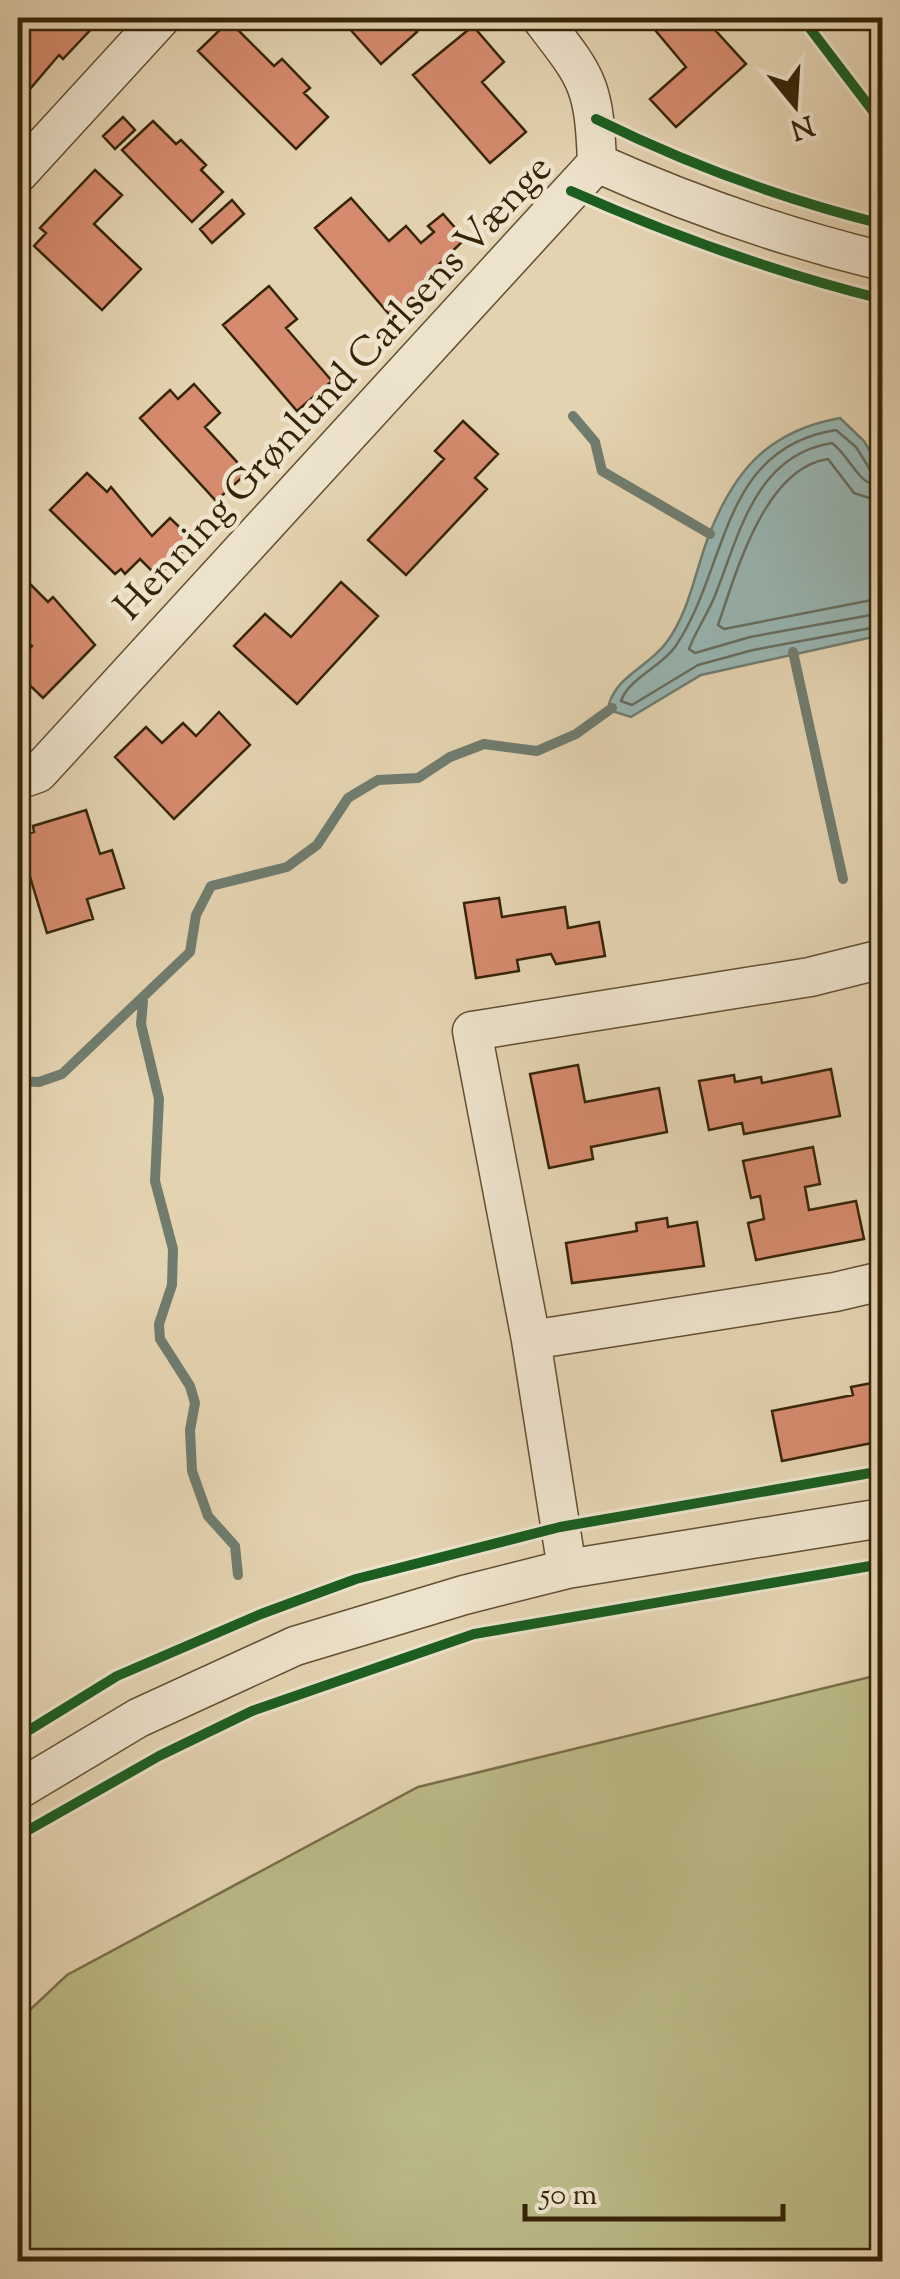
<svg xmlns="http://www.w3.org/2000/svg" width="900" height="2279" font-family="'Sorts Mill Goudy',serif">
	<rect width="100%" height="100%" fill="#e4d3b1"/>
	<filter id="stains"><feTurbulence type="fractalNoise" baseFrequency=".002" numOctaves="4"/><feColorMatrix values="0 0 0 0 .2 0 0 0 0 .09 0 0 0 0 .02 0 0 0 .5 -.17"/></filter>
	<radialGradient id="worn" r=".72"><stop offset=".6" stop-color="#630" stop-opacity="0"/><stop offset="1" stop-color="#630" stop-opacity=".3"/></radialGradient>
	<!-- green -->
	<path fill="#bbba87" stroke="#786f48" stroke-width="2.5" d="M882,1674V2261H18V2021L67,1975L418,1787Z"/>
	<!-- water -->
	<path fill="#97b6b3" stroke="#707c6f" stroke-width="2.5" d="M840,418L864,441L882,471V635L701,675L631,717L615,712L609,704C618,675 649,666 666,643C690,611 695,571 709,535C735,469 769,431 840,418Z"/>
	<g fill="none" stroke-linecap="round" stroke-linejoin="round">
		<!-- shore -->
		<path stroke="#666d5e" stroke-width="2.5" d="M882,474L871,471L856,447L836,430C719,448 729,568 675,647C661,667 629,678 621,701L632,705L698,665L753,650L882,626
			M882,487C857,485 851,457 832,443C756,455 740,532 716,593C709,612 696,630 689,649L695,653L750,637L882,613
			M882,502L854,493L828,459C764,468 736,574 718,625L724,629L882,598"/>
		<!-- stream -->
		<path stroke="#707c6f" stroke-width="10" d="M573,416L595,442L602,471L710,534
			M793,652L843,879
			M143,1001L141,1024L159,1099L155,1181L173,1249L172,1285L159,1324L160,1339L190,1386L195,1403L190,1430L192,1471L208,1516L235,1546L238,1575
			M18,1081L39,1082L62,1074L190,952L196,915L211,886L287,867L317,845L348,798L378,780L418,778L450,757L484,744L537,751L576,734L612,708"/>
	</g>
	<!-- building -->
	<path fill="#d68b6e" stroke="#362408" stroke-width="2.5" d="M18,18H88L95,25L63,59L59,55L18,103Z
		M340,18H404L417,32L381,64Z
		M645,18H731L716,31L746,64L676,127L650,99L686,67Z
		M229,21L274,66L282,59L310,88L304,93L328,117L296,149L198,51Z
		M473,26L504,62L482,82L526,132L490,163L413,75Z
		M123,117L135,130L115,149L103,136Z
		M153,121L176,144L181,140L206,165L201,170L223,192L192,222L122,150Z
		M95,170L122,195L94,224L141,269L102,310L34,246L46,233L40,228Z
		M351,198L389,241L406,226L421,243L434,232L428,226L443,214L465,239L426,277L430,282L419,292L422,296L394,320L315,228Z
		M232,200L244,214L212,243L200,229Z
		M269,286L297,319L286,328L332,381L297,411L223,325Z
		M194,384L220,413L205,427L247,473L216,501L140,418L170,390L178,399Z
		M463,421L498,454L475,478L487,489L406,575L368,540L444,459L435,451Z
		M87,473L107,492L111,487L152,536L170,518L194,541L158,577L140,559L125,574L121,569L115,574L50,510Z
		M18,572L48,602L53,597L95,645L43,698L18,674V661L32,646L18,632Z
		M341,582L378,616L297,704L234,646L265,614L291,637Z
		M219,712L250,745L174,819L115,757L146,727L162,743L183,723L196,736Z
		M86,810L100,854L112,850L124,888L87,899L93,919L47,933L18,837L34,832L33,826Z
		M499,898L502,917L565,907L568,928L599,922L605,956L556,964L551,954L517,960L519,971L476,978L464,903Z
		M578,1065L585,1102L659,1088L667,1132L591,1147L593,1159L549,1168L530,1074Z
		M831,1069L840,1116L744,1134L742,1123L709,1130L699,1081L734,1075L735,1082L761,1077L762,1083Z
		M813,1147L820,1184L805,1187L809,1210L856,1201L864,1239L756,1260L748,1223L764,1219L760,1196L751,1198L743,1161Z
		M667,1218L668,1227L697,1222L704,1266L572,1283L566,1243L637,1231L636,1223Z
		M882,1381V1441L782,1461L772,1411L853,1395L851,1387Z"/>
	<g fill="none" stroke-linecap="round" stroke-linejoin="round">
		<!-- street casing -->
		<g stroke="#625032" stroke-width="41">
			<path id="street" d="M597,163C691,205 783,237 882,261
				M18,174L161,18
				M18,780L38,773L597,163C594,84 588,79 541,18
				M531,1340L835,1292L882,1281
				M567,1569L531,1340L472,1031L810,977L882,959
				M18,1790L138,1718L295,1646L464,1595L567,1569L882,1518"/>
		</g>
		<!-- street -->
		<use href="#street" stroke="#ede2cc" stroke-width="38"/>
		<!-- cycleway casing -->
		<g stroke="#ede2cc" stroke-width="16">
			<path id="cycleway" d="M802,18L882,123
				M596,119C689,165 782,199 882,224
				M571,191C673,236 774,272 882,299
				M18,1737L117,1676L261,1614L356,1579L560,1527L882,1471
				M18,1836L159,1756L252,1711L474,1634L882,1564"/>
		</g>
		<!-- cycleway -->
		<use href="#cycleway" stroke="#1b5e20" stroke-width="10"/>
	</g>
	<g text-anchor="middle" stroke-width="9" stroke-linejoin="round" paint-order="stroke">
		<!-- street labels -->
		<g font-size="40" fill="#362408" stroke="#ede2cc">
			<text transform="translate(332 386) rotate(-47)" y="14">Henning Grønlund Carlsens Vænge</text>
		</g>
	</g>
	<!-- margin -->
	<rect width="900" height="2279" fill="none" stroke="#e4d3b1" stroke-width="60"/>
	<rect x="20" y="20" width="860" height="2239" fill="none" stroke="#362408" stroke-width="5"/>
	<rect x="30" y="30" width="840" height="2219" fill="none" stroke="#362408" stroke-width="2.5"/>
	<!-- north arrow -->
	<g transform="translate(795 105) rotate(162)" stroke="#ede2cc" stroke-width="8" paint-order="stroke">
	<path d="M0-8L18 38L0 25L-18 38Z" fill="#362408"/>
	<text y="-15" font-size="28" font-weight="bold" text-anchor="middle" fill="#362408">N</text>
	</g>
	<!-- scale -->
	<path d="M525 2204v15h258v-15" fill="none" stroke="#362408" stroke-width="5"/>
	<text x="540" y="2204" font-size="30" fill="#362408" stroke="#ede2cc" stroke-width="8" paint-order="stroke">50 m</text>
	<rect width="100%" height="100%" filter="url(#stains)"/>
	<rect width="100%" height="100%" fill="url(#worn)"/>
</svg>
